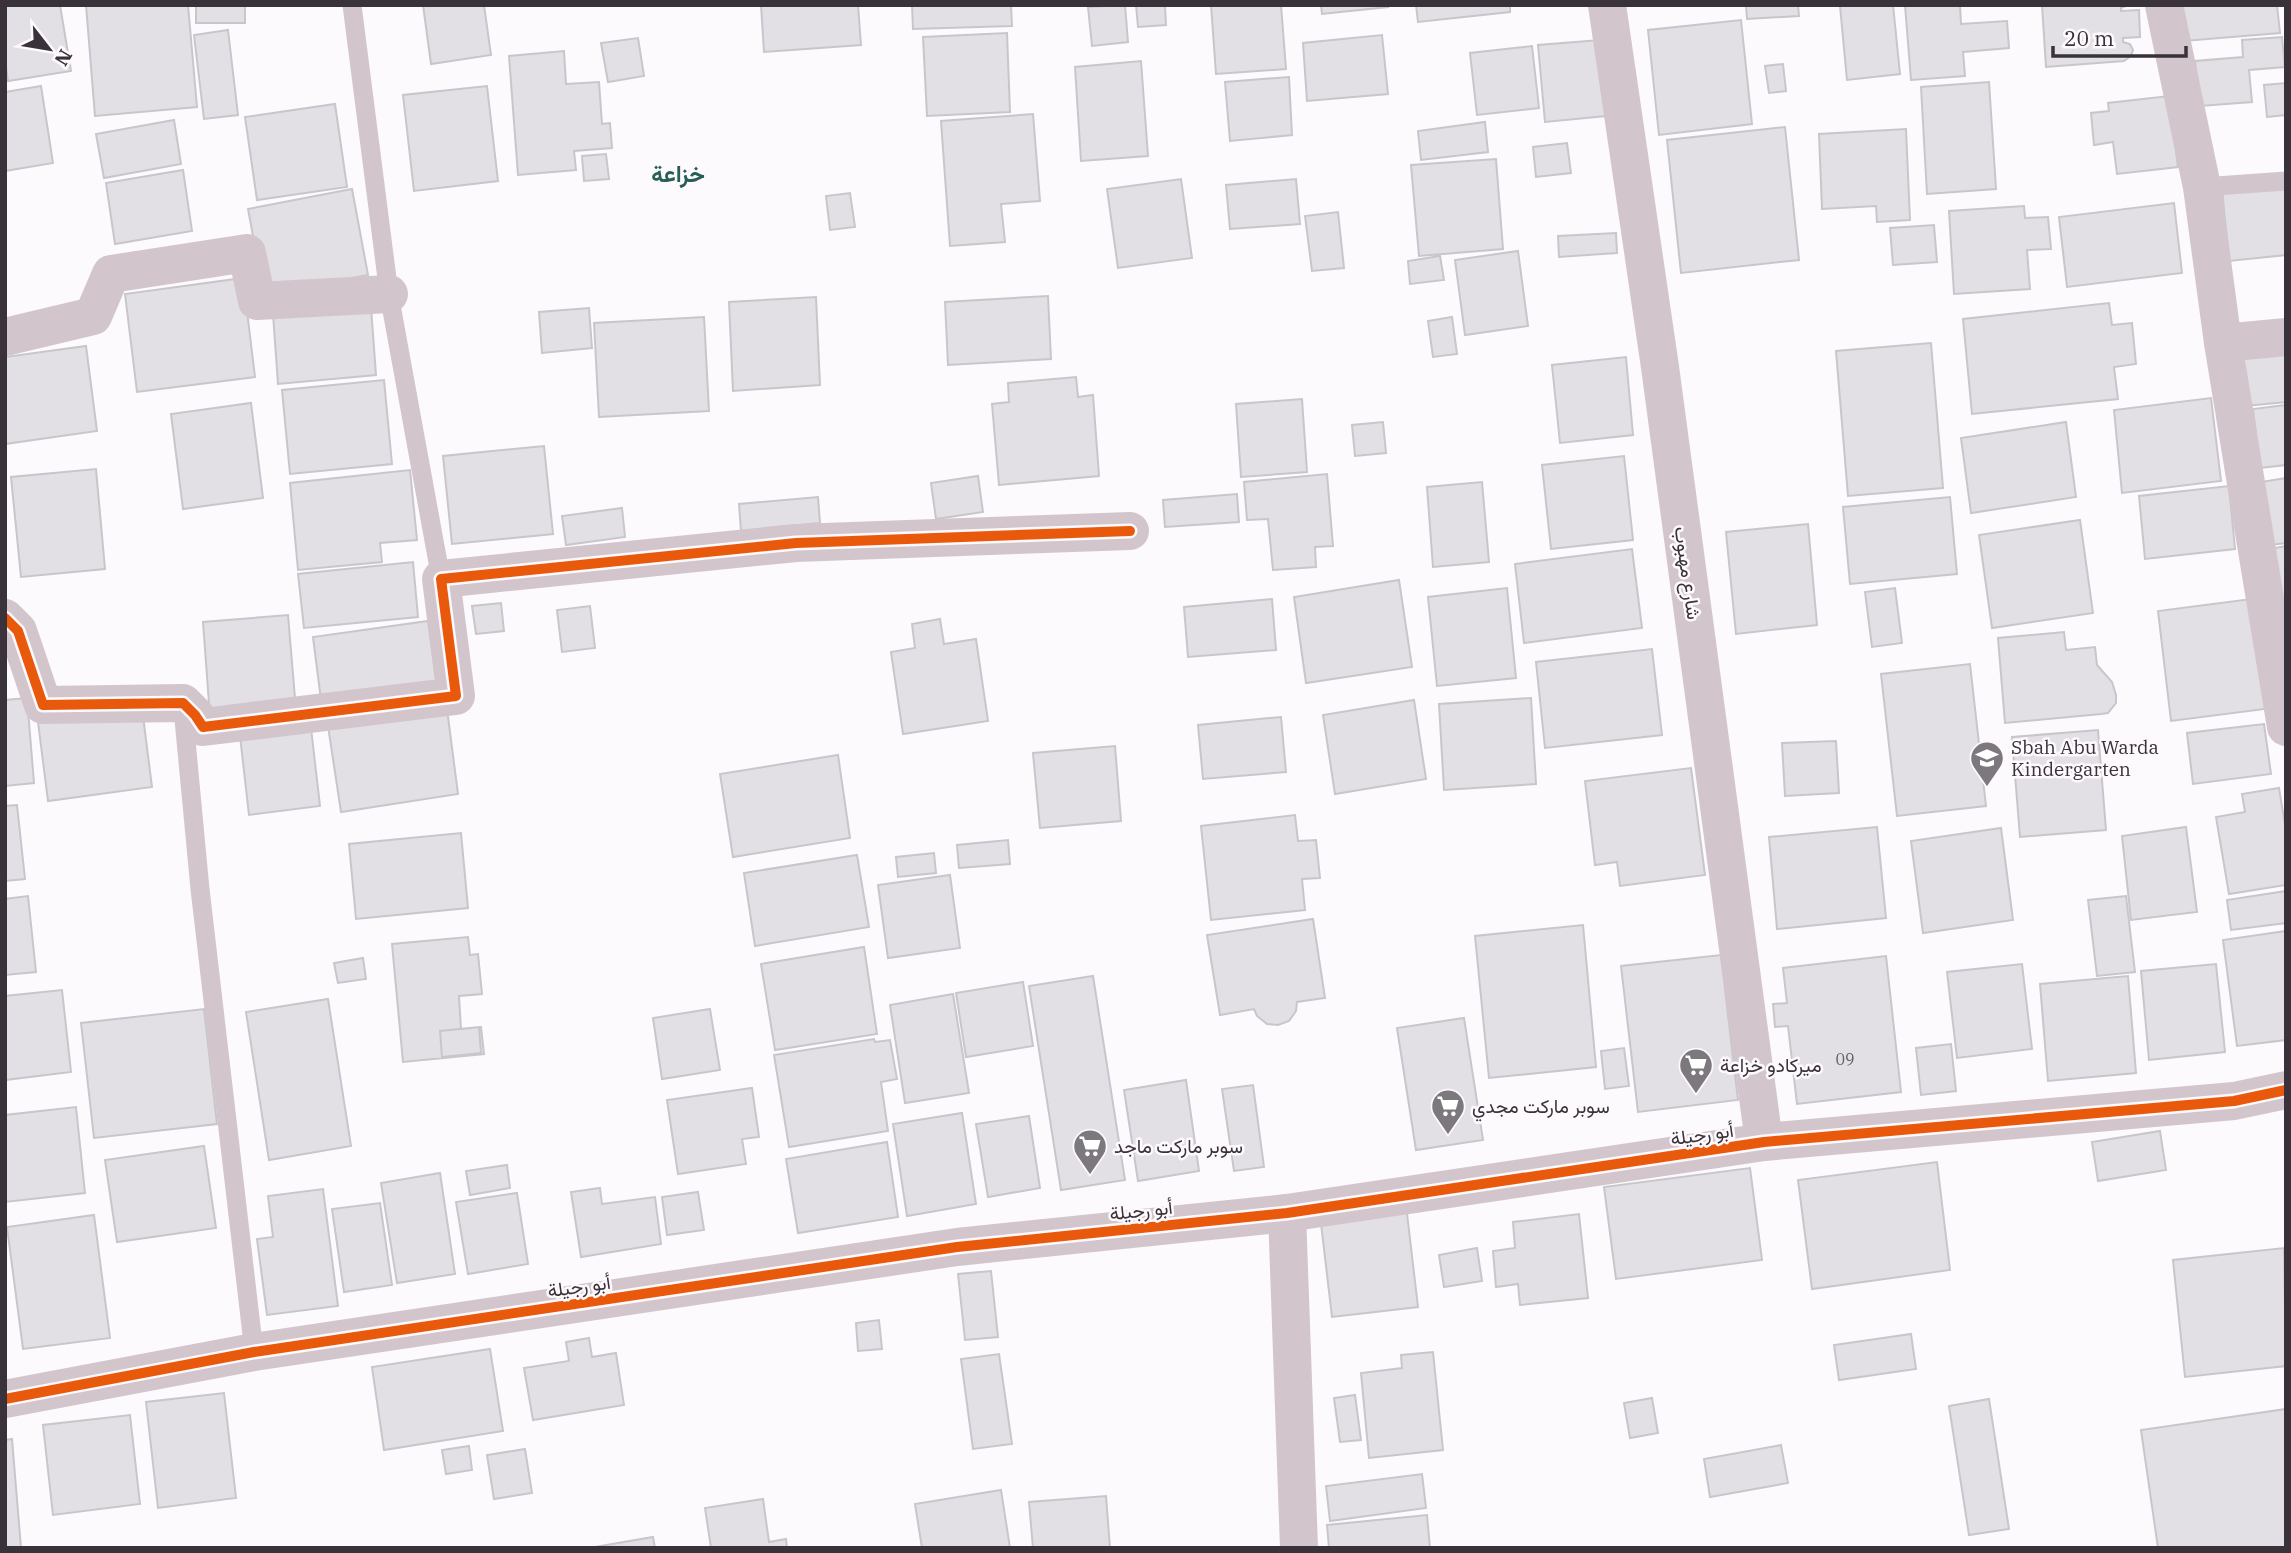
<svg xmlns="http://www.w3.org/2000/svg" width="2291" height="1553" font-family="'IBM Plex Serif',Vazirmatn,serif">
	<rect width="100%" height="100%" fill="#fcfafc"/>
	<!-- building -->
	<path fill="#e2e0e5" stroke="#c8c6cc" stroke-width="2" d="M5,5H60L71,71L8,81L5,61Z
		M86,5H188L197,107L95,116Z
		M196,5H245V23H196Z
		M423,5H484L491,55L431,64Z
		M761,5H858L861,45L764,52Z
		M912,5H1011L1012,26L913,29Z
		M1125,5L1128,42L1092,46L1088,7Z
		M1136,5H1165L1166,25L1138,27Z
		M1211,5H1281L1286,69L1216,74Z
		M1321,5H1388V7L1322,14Z
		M1416,5H1510V12L1418,22Z
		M1746,5H1798L1799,16L1747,19Z
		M1852,5H1893L1900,74L1847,80L1840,6Z
		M1905,5H1960L1961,24L2007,21L2009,48L1963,52L1965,76L1911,80Z
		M2042,5H2128L2121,8V11L2139,10L2140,37L2123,38V42L2130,44L2133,50L2131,56L2124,61L2046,67Z
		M2181,5H2277L2280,33L2184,41Z
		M1741,20L1752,124L1659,135L1648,30Z
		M228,30L238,115L204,119L194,35Z
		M1007,33L1010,112L927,116L923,37Z
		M1382,35L1388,94L1307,101L1303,43Z
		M2282,37L2285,67L2249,70L2252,102L2200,106L2195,61L2243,57L2242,40Z
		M638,38L644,76L608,82L601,43Z
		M1600,40L1606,116L1545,122L1538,45Z
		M1532,46L1539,108L1477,115L1470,53Z
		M564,51L566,84L599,82L602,124L610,123L612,148L574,151L576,170L518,175L509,56Z
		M1141,61L1148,156L1081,161L1075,67Z
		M1783,64L1786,91L1769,93L1765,66Z
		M1289,77L1292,135L1230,141L1225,82Z
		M1989,82L1996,189L1927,194L1921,87Z
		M2286,83V115L2267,117L2264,85Z
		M41,86L53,163L5,171V92Z
		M487,86L498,181L414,191L403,95Z
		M2169,96L2178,167L2117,174L2113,142L2094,145L2091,113L2109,111L2108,103Z
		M335,104L347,187L257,200L245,117Z
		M1033,114L1040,201L1001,204L1005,242L950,246L941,121Z
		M174,120L181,164L104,178L96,134Z
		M1485,122L1488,152L1421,160L1418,131Z
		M1785,127L1799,260L1681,273L1667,140Z
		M1906,129L1910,220L1877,222L1876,206L1822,209L1819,134Z
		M1567,143L1571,173L1536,177L1533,147Z
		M606,154L609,179L584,181L582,156Z
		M1496,159L1503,249L1419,256L1411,165Z
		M183,170L192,231L115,244L106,183Z
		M1181,179L1192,258L1118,268L1107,189Z
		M1296,179L1300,224L1230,229L1226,185Z
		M2286,182V255L2229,261L2222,189Z
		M352,189L368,275L264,295L248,209Z
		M850,193L855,227L830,230L826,196Z
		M2174,203L2182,273L2067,287L2059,217Z
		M2024,206L2025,218L2048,217L2051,249L2027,250L2030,289L1954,294L1949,211Z
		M1338,212L1344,268L1312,271L1305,216Z
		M1934,225L1937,262L1893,265L1890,228Z
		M1616,233L1617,253L1559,257L1558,236Z
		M1518,251L1528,326L1465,335L1455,260Z
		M1440,256L1444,280L1410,284L1408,261Z
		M243,278L255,377L137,392L125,294Z
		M1048,296L1051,359L948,365L945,302Z
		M816,297L820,385L733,391L729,302Z
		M2109,303L2112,325L2132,323L2136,364L2114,367L2118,399L1972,414L1963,319Z
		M371,307L376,375L278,384L273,314Z
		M589,308L592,348L542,353L539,312Z
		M704,317L709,411L599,417L594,323Z
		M1452,317L1457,354L1433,357L1428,321Z
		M1931,343L1943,488L1848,496L1836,351Z
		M86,346L97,431L5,444V357Z
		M2286,346V402L2246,406L2240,351Z
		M1626,357L1633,435L1560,443L1552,365Z
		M1076,377L1078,397L1093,395L1099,476L999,485L992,404L1009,402L1008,383Z
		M384,380L392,464L290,474L282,390Z
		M2211,398L2221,481L2122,493L2114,410Z
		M1302,399L1307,472L1241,477L1236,404Z
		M251,403L263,498L183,509L171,414Z
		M2286,405V465L2260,468L2253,409Z
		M1383,422L1386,453L1355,456L1352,425Z
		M2066,422L2076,497L1971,513L1961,438Z
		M544,446L553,534L452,544L443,456Z
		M1624,456L1633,540L1551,549L1542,465Z
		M96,469L105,569L21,577L11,477Z
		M410,470L417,540L380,543L382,562L298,570L290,483Z
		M1327,474L1333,546L1315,547L1316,567L1273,570L1268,519L1247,520L1244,482Z
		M978,476L983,512L936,519L931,483Z
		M2286,478V543L2270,545L2261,482Z
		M1482,482L1489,562L1433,567L1427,487Z
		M2229,486L2235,549L2145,559L2139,496Z
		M1237,494L1239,522L1165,527L1163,500Z
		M818,497L820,523L741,531L739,504Z
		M1950,497L1957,574L1850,584L1843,507Z
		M622,508L625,537L566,545L562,516Z
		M2080,520L2093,613L1992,628L1979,535Z
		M1808,524L1817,625L1736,634L1726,532Z
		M2286,546V604L2279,605L2270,549Z
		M1632,549L1642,628L1524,643L1515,564Z
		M413,562L418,617L304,628L298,574Z
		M1399,580L1412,667L1306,683L1294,597Z
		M1507,588L1516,678L1437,686L1428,597Z
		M1895,588L1902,643L1872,647L1865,592Z
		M1272,599L1276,650L1188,657L1184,607Z
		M2251,599L2265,709L2171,721L2158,611Z
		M501,603L504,631L476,634L472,606Z
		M590,606L595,648L562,652L557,610Z
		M288,615L296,710L210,717L203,622Z
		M940,619L944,644L976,639L988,721L903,734L891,652L915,648L912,624Z
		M428,621L438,691L322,708L313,637Z
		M2064,632L2066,650L2095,647L2097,665L2112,682L2116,695V703L2108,713L2101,714L2005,723L1998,638Z
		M1652,649L1662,735L1545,748L1536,662Z
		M1970,664L1986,806L1897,816L1881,674Z
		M27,698L34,783L5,786V700Z
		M1531,698L1536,784L1444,790L1439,704Z
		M1414,700L1426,779L1335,794L1323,715Z
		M142,708L152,787L48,801L38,722Z
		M447,709L458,794L341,812L328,726Z
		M1281,717L1286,772L1203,779L1198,725Z
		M2264,724L2271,774L2193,784L2187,733Z
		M311,728L320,806L249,815L240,736Z
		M2098,730L2106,830L2020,837L2012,737Z
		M1836,741L1839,793L1785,796L1782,743Z
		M1115,746L1121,821L1040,828L1033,753Z
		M838,755L850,838L733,857L720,774Z
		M1691,768L1705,875L1620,886L1617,862L1595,865L1585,781Z
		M2279,788L2286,831V885L2229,894L2216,817L2245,812L2242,794Z
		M17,805L25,879L5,881V806Z
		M1295,815L1298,841L1316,840L1320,878L1302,879L1305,910L1211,920L1201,826Z
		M1877,827L1886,918L1777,929L1769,837Z
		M2186,827L2197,912L2131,920L2122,836Z
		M2001,828L2013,920L1923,933L1911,841Z
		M461,833L468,908L356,919L349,844Z
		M1008,840L1010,864L959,868L957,845Z
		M934,853L936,873L898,877L896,857Z
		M857,855L869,927L755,946L744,873Z
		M950,875L960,948L888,958L878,885Z
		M2286,891V923L2231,930L2227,900Z
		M28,896L36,972L5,975V899Z
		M2126,896L2135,972L2097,976L2088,900Z
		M1313,919L1325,998L1297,1002L1296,1011L1289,1021L1278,1025L1267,1024L1257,1016L1254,1009L1220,1015L1207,935Z
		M1583,925L1596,1067L1489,1078L1475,936Z
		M2286,931V1040L2237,1046L2223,940Z
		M468,937L470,955L478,954L482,994L459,996L461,1029L481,1027L484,1054L403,1062L392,944Z
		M864,947L877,1034L775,1050L761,964Z
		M1721,955L1738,1100L1638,1112L1621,966Z
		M1886,956L1901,1092L1797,1104L1788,1026L1775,1027L1773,1004L1787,1003L1783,968Z
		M363,958L366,979L338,983L334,963Z
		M2022,964L2032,1049L1957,1058L1947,972Z
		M2216,964L2225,1052L2149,1060L2141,971Z
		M1093,976L1125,1180L1061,1190L1029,986Z
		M2128,976L2136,1073L2048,1081L2040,984Z
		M1023,982L1033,1046L966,1057L956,993Z
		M62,990L71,1072L5,1080V996Z
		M953,994L969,1093L905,1103L890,1005Z
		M328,999L351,1146L269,1160L246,1012Z
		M204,1009L217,1124L94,1138L81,1023Z
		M710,1009L720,1070L662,1079L653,1018Z
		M1464,1018L1483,1140L1416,1150L1397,1028Z
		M479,1027L481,1053L442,1057L440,1031Z
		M874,1039L875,1042L890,1040L897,1079L881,1082L888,1131L789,1147L774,1055Z
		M1951,1044L1956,1091L1921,1095L1916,1048Z
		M1624,1048L1629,1086L1605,1089L1601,1051Z
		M1186,1080L1199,1171L1138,1181L1124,1090Z
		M1253,1085L1264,1167L1234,1171L1222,1089Z
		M752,1088L759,1137L742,1139L746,1164L678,1174L667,1100Z
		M76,1107L85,1193L5,1202V1115Z
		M962,1113L976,1204L907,1216L893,1124Z
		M1029,1116L1040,1188L988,1197L976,1124Z
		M2160,1131L2166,1170L2098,1181L2092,1142Z
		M887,1142L898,1217L798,1233L786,1159Z
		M204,1146L216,1228L117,1242L105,1160Z
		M1937,1162L1950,1270L1812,1289L1798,1180Z
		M507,1165L510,1188L470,1195L466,1171Z
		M1750,1168L1762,1260L1616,1279L1604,1187Z
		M440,1173L455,1274L397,1283L381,1183Z
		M600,1188L602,1204L655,1197L661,1244L581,1257L571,1192Z
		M323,1189L338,1306L267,1315L257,1239L273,1237L268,1196Z
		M698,1192L704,1230L667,1235L662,1197Z
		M517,1193L528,1264L468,1274L456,1202Z
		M380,1203L392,1285L344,1292L332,1209Z
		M1406,1205L1418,1307L1332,1317L1320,1215Z
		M1579,1214L1588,1298L1520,1305L1518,1284L1496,1287L1493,1251L1515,1248L1513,1222Z
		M94,1215L110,1338L23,1349L7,1227Z
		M1477,1248L1482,1281L1444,1287L1439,1255Z
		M2284,1248L2286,1366L2185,1377L2173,1260Z
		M991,1271L998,1337L965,1340L958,1274Z
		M879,1320L882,1349L858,1351L856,1323Z
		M1911,1334L1916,1369L1839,1380L1834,1345Z
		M589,1338L592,1357L616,1353L624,1405L533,1420L524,1368L569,1361L566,1342Z
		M490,1349L503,1431L384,1450L372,1367Z
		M1433,1352L1443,1450L1369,1458L1361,1373L1402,1368L1401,1355Z
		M999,1354L1012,1444L973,1449L961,1359Z
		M224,1393L236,1498L158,1508L146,1402Z
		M1355,1395L1361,1440L1340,1442L1334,1398Z
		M1652,1398L1658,1433L1630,1438L1624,1403Z
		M1989,1399L2009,1529L1969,1535L1949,1406Z
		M2286,1409V1548H2158L2141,1430Z
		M130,1415L140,1504L53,1515L43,1425Z
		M12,1439L21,1548H5V1440Z
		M1781,1445L1788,1483L1710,1497L1704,1459Z
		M469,1446L472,1470L446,1474L442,1450Z
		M525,1449L532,1493L494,1499L487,1455Z
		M1422,1474L1426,1508L1330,1521L1326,1486Z
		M1001,1490L1010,1548H922L915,1504Z
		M1106,1496L1110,1548H1033L1029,1502Z
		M763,1499L769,1542L786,1539L787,1548H711L705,1508Z
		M1427,1515L1430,1548H1329L1327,1525Z
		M653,1537L655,1548H589Z"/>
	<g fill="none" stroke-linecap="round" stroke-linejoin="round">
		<!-- service -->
		<path stroke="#d2c6cc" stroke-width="19" d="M352,5L389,294L441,579
			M2202,187L2286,181
			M183,709L200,889L254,1352"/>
		<!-- minor -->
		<path stroke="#d2c6cc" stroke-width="38" d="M1607,5L1660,367L1764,1142
			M2164,5L2202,187L2223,343L2286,727
			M5,337L93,316L111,274L247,253L257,301L389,294
			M2223,343L2286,337
			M5,618L18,631L43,705L183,703L195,715L203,727L456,696L441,579L796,543L1130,531
			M1287,1213L1299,1548"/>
		<!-- tertiary -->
		<path stroke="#d2c6cc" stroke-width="38" d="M5,1399L254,1352L957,1247L1287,1213L1764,1142L2234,1101L2286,1090"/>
		<!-- cycleway casing -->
		<g stroke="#fdf9fd" stroke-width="15">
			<path id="cycleway" d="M5,618L18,631L43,705L183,703L195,715L203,727L456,696L441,579L796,543L1130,531
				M5,1399L254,1352L957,1247L1287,1213L1764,1142L2234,1101L2286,1090"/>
		</g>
		<!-- cycleway -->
		<use href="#cycleway" stroke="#e8590c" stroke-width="10"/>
	</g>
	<!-- icons -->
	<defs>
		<g id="school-pin" transform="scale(1.75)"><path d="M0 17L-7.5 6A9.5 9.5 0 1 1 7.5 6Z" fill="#7d787e" stroke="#fdf9fd"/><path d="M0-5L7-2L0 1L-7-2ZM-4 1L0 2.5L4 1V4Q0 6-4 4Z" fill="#fff"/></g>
		<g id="supermarket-pin" transform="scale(1.75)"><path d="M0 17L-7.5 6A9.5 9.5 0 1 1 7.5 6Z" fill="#7d787e" stroke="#fdf9fd"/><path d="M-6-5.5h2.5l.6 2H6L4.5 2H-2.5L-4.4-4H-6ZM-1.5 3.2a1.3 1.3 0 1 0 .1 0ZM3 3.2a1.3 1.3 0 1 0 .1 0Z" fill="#fff"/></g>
	</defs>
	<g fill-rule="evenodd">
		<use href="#school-pin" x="1987" y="758"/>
		<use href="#supermarket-pin" x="1696" y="1065"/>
		<use href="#supermarket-pin" x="1448" y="1106"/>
		<use href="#supermarket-pin" x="1090" y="1146"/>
	</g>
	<g text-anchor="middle" stroke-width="5" stroke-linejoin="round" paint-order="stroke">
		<!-- number labels -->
		<g font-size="16" fill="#635e65">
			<text x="1845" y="1065">09</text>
		</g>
		<!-- street labels -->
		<g font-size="19" fill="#39323a" stroke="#fdf9fd">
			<text transform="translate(1688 573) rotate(82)" y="7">شارع مهبوب</text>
			<text transform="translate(1702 1134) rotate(-8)" y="7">أبو رجيلة</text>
			<text transform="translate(1141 1210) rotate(-6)" y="7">أبو رجيلة</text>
			<text transform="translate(579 1286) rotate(-8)" y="7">أبو رجيلة</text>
		</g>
		<!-- poi labels -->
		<g font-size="19" fill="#39323a" stroke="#fdf9fd" text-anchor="start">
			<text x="2011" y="754">Sbah Abu Warda<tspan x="2011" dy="22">Kindergarten</tspan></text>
			<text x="1720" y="1072">ميركادو خزاعة</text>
			<text x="1472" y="1113">سوبر ماركت مجدي</text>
			<text x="1114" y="1153">سوبر ماركت ماجد</text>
		</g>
		<!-- quarter labels -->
		<g font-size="23" font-weight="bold" fill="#275f58" stroke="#fdf9fd">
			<text x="678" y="182">خزاعة</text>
		</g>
	</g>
	<!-- border -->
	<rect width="2291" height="1553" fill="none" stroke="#39323a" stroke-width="14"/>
	<!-- north arrow -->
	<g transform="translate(49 49) rotate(121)" stroke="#fdf9fd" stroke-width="5" paint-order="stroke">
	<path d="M0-5L12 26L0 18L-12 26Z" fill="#39323a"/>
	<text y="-10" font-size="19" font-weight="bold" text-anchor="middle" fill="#39323a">N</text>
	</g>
	<!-- scale -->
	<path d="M2053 46v10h133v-10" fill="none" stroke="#39323a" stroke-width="3.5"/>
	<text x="2064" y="46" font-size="21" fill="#39323a" stroke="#fdf9fd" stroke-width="5" paint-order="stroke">20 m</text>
</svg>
